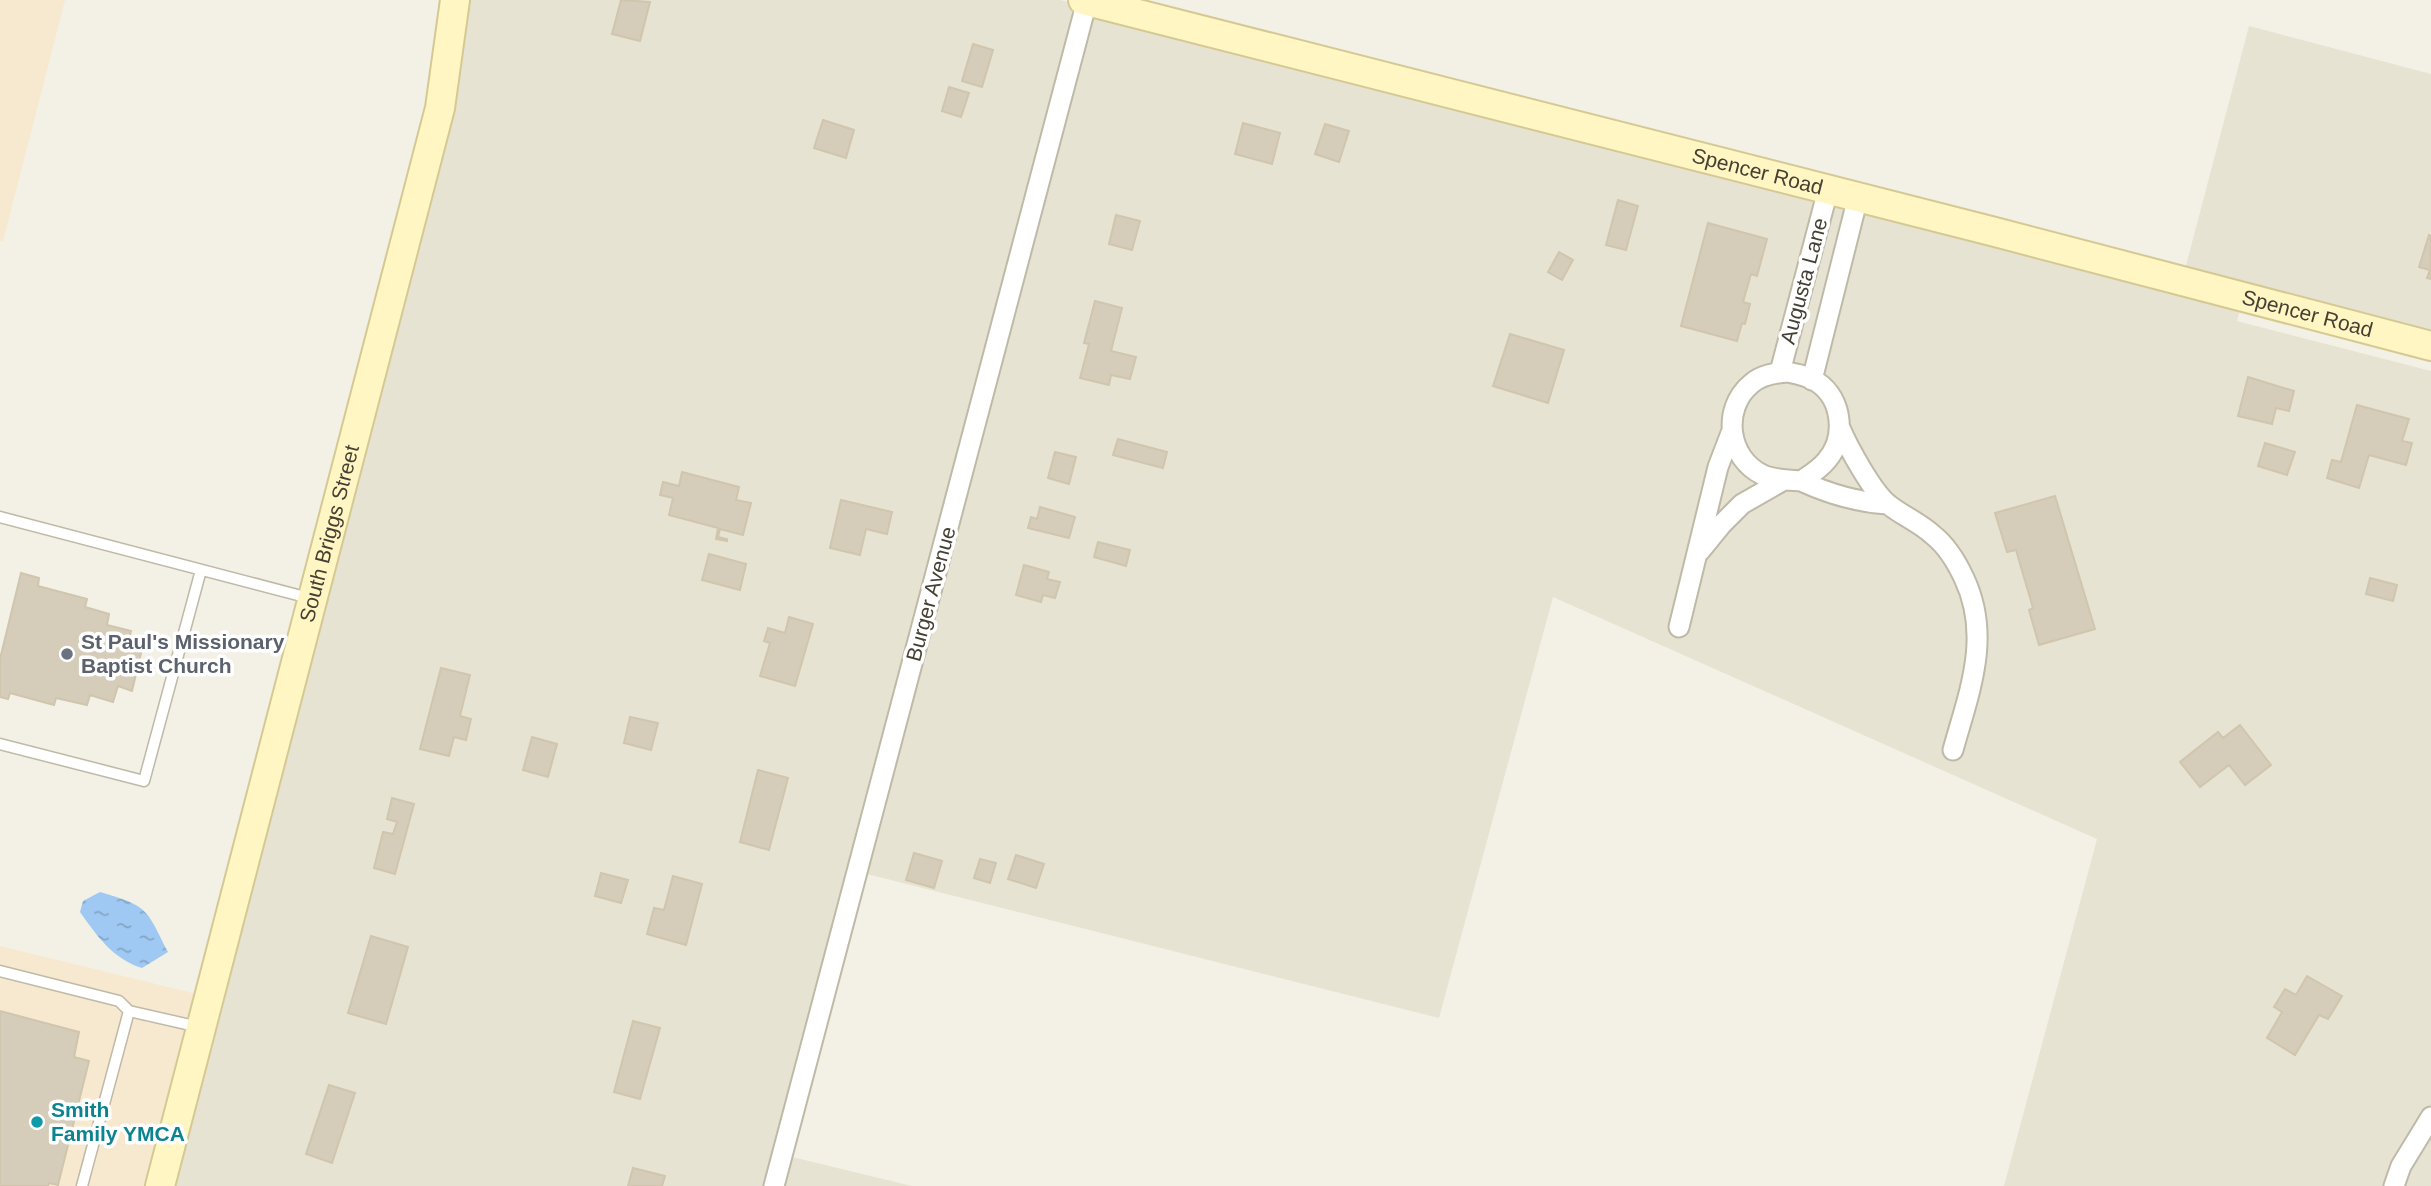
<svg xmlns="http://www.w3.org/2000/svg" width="2431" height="1186" font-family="Helvetica,sans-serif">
	<defs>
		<pattern id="water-ripples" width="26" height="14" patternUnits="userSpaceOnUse" patternTransform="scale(1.75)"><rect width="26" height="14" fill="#9fc9f2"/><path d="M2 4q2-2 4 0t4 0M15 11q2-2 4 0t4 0" fill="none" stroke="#83a5c5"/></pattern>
	</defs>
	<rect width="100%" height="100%" fill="#f3f0e5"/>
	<!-- residential -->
	<path fill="#e7e3d3" d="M460,0H1060L1081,5L770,1186H163Z
		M1091,8L2243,298L2237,321L2431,371V1186H2004L2097,839L1553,597L1439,1018L859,872Z
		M2249,26L2431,74V336L2184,273Z
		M788,1156L912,1186H780Z"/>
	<!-- commercial -->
	<path fill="#f6e9cf" d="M0,0H65L3,241H0Z
		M0,946L205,996L155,1186H0Z"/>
	<!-- water -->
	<path fill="url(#water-ripples)" d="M100,892C148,906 146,908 168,952L142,968C113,959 97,936 80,912L83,901Z"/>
	<!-- building -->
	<path fill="#d5cdba" stroke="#d0c5ad" stroke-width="2" d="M621,0L650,2L640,41L612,34Z
		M973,44L993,50L982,87L962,81Z
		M949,87L969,93L961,117L942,111Z
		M823,120L854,130L846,158L814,148Z
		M1243,123L1280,133L1272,164L1235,154Z
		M1325,124L1349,131L1339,162L1315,154Z
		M1618,200L1638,206L1626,250L1606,245Z
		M1116,215L1140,221L1132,250L1109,244Z
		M1708,223L1767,239L1757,276L1751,274L1743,302L1750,304L1745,324L1742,323L1737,341L1681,326Z
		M2429,235L2431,236V279L2427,278L2430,270L2419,267Z
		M1559,252L1573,260L1562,280L1548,272Z
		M1095,301L1122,308L1111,351L1136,357L1130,379L1111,375L1109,385L1080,378L1089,344L1084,343Z
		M1510,334L1564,350L1548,403L1493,386Z
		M2248,377L2294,391L2289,411L2276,408L2272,424L2238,416Z
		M2357,405L2409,419L2402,441L2412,443L2406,465L2369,455L2359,488L2327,478L2332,460L2341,462Z
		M1118,439L1167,452L1163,468L1113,455Z
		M2265,443L2295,452L2287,475L2258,466Z
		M1055,452L1076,457L1069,484L1048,478Z
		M682,472L739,487L736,500L751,503L743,535L720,529L718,537L727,539V541L716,539L718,528L669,515L673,498L660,495L663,482L679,486Z
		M2055,496L2095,629L2039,645L2029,610L2033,608L2016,550L2007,552L1995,513Z
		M841,500L892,512L887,534L866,529L860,555L830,548Z
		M1040,507L1075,517L1069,538L1028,528L1031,517L1037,519Z
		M1098,542L1130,550L1126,566L1094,557Z
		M709,554L746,564L740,590L702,580Z
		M1024,565L1049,572L1047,579L1060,582L1055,598L1043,595L1041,602L1016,595Z
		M21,573L39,578L38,586L87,599L85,607L109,614L107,625L131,631L127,649L141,653L132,691L118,686L113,702L90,695L87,705L56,698L54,705L10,693L8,699L0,697V659Z
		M2370,578L2397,585L2393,601L2366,594Z
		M789,617L813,624L795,686L760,676L770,643L764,641L768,628L785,633Z
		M441,668L470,675L460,716L471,719L466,740L454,737L449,756L420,749Z
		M630,717L658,723L651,750L624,743Z
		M2240,725L2271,765L2245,785L2229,765L2200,787L2180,762L2218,732L2223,738Z
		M532,737L557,744L548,777L523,770Z
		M758,770L788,778L769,850L740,842Z
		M392,798L414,804L395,874L374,868L383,832L393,834L397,822L387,819Z
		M914,853L942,861L934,888L906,880Z
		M1016,855L1044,864L1036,888L1008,879Z
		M980,859L996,863L990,883L974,878Z
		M601,873L628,880L621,903L595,896Z
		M673,876L702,884L686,945L647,934L654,908L664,910Z
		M371,936L408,947L386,1024L348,1013Z
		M2307,976L2342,996L2328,1019L2319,1015L2295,1055L2267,1038L2282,1012L2274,1007L2285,989L2296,995Z
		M0,1011L79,1032L74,1057L89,1061L58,1185L49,1183L48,1186H0Z
		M633,1021L660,1028L640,1099L614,1092Z
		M329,1085L355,1093L332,1163L306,1154Z
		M633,1168L665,1176L662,1186H628Z"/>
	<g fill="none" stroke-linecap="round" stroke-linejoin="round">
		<!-- lane casing -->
		<g stroke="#bfb9a7" stroke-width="13">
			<path id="lane" d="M0,517L309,598
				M0,744L144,781L201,570
				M0,971L119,1001L129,1011L199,1027
				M82,1186L129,1011"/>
		</g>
		<!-- street casing -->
		<g stroke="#bfb9a7" stroke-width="23">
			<path id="street" d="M1780,372L1828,190
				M1787,372C1798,374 1808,376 1817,382C1843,399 1846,438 1827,460C1820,469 1810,475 1801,481C1789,480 1775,480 1763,475C1728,459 1721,409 1751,384C1761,375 1774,373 1787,372Z
				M1812,380L1858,197
				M1840,428C1848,447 1873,493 1889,505C1903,516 1920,523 1933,535C1947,546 1957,563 1964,578C1992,637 1969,692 1953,750
				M1801,481C1829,494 1856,502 1887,504
				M1700,551L1722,524L1742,504L1784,480
				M1679,627L1718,467L1731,433
				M774,1186L1087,1
				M2394,1186L2401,1166L2431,1117"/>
		</g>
		<!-- secondary casing -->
		<g stroke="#d5c993" stroke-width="32">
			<g id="secondary">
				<path id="s1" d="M1083,0L1995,232L2431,346"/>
				<path id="s2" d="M160,1186L440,108L455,0"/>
			</g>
		</g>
		<!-- lane -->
		<use href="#lane" stroke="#fff" stroke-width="10"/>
		<!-- street -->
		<use href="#street" stroke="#fff" stroke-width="19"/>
		<!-- secondary -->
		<use href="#secondary" stroke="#fff6c3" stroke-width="28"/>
	</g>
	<!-- markers -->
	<circle fill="#6b7280" stroke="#fff" stroke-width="2.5" cx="67" cy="654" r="7"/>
	<circle fill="#0f9aa8" stroke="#fff" stroke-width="2.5" cx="37" cy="1122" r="7"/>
	<g text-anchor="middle" stroke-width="7" stroke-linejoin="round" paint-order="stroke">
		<!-- street labels -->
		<g font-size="21" fill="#464034" stroke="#fff">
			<text dy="7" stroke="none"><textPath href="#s1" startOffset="696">Spencer Road</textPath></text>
			<text transform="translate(1804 281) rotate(-75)" y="7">Augusta Lane</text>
			<text dy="7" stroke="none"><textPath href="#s1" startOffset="1264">Spencer Road</textPath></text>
			<text dy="7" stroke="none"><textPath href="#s2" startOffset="674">South Briggs Street</textPath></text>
			<text transform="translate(931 594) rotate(-75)" y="7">Burger Avenue</text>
		</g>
		<!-- worship labels -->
		<g font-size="21" font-weight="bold" fill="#5b616d" stroke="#fff" text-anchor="start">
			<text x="81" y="649">St Paul's Missionary<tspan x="81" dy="24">Baptist Church</tspan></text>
		</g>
		<!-- culture labels -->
		<g font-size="21" font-weight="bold" fill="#0d838f" stroke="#fff" text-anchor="start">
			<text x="51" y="1117">Smith<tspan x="51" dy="24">Family YMCA</tspan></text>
		</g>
	</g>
</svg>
